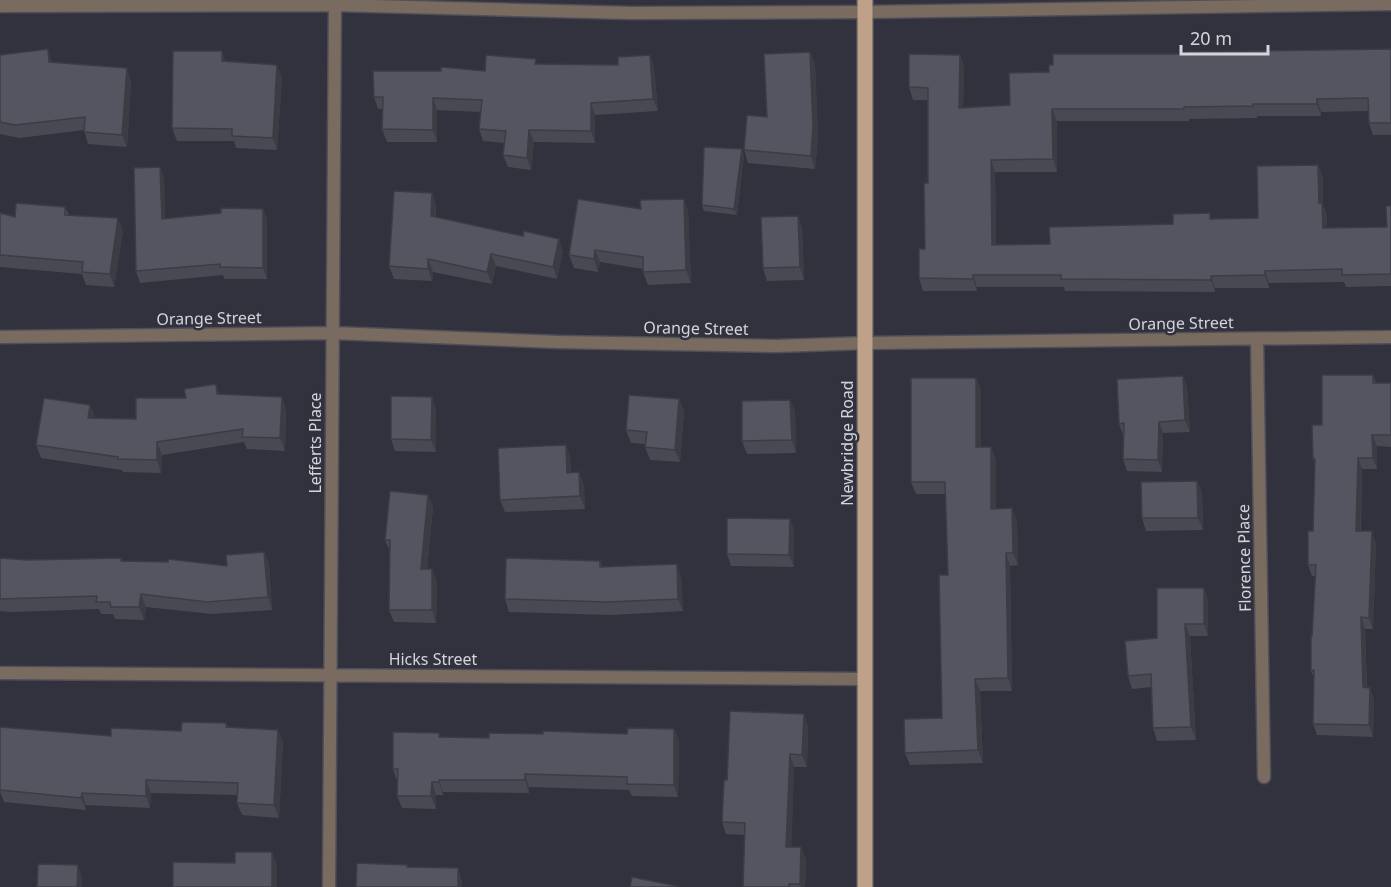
<svg xmlns="http://www.w3.org/2000/svg" width="1391" height="887" font-family="'Noto Sans',sans-serif">
	<rect width="100%" height="100%" fill="#32323e"/>
	<g fill="none" stroke-linecap="round" stroke-linejoin="round">
		<!-- street casing -->
		<g stroke="#4f4f5a" stroke-width="15">
			<path id="street" d="M0,6L335,5L631,13L865,12L1391,4
				M0,337L333,333L559,342L777,346L866,343L1391,337
				M1257,339L1264,777
				M0,673L865,679
				M329,887L335,0"/>
		</g>
		<!-- primary casing -->
		<g stroke="#4f4f5a" stroke-width="18">
			<path id="primary" d="M865,0V887"/>
		</g>
		<!-- street -->
		<use href="#street" stroke="#796b5f" stroke-width="12"/>
		<!-- primary -->
		<use href="#primary" stroke="#bea188" stroke-width="15"/>
	</g>
	<!-- wall -->
	<path fill="#494954" d="M1391,49V135H1373L1369,123L1368,111L1321,112V116H1257V118L1189,119V121H1057V172H995L996,245L1050,244L1212,219L1258,218L1318,165L1323,178V205L1327,215V228L1387,227L1391,206V286L1346,287L1344,282L1269,283V288H1215V292L1065,291L1064,287H977V291H923L919,278L925,249L928,183V100H913L909,87L960,55L964,67L963,107L1010,105L1049,72L1187,54Z
		M222,51L225,61L282,77L277,150L236,148L234,141H177L172,128Z
		M810,52L815,64L818,137L815,169L748,163L744,150L767,117Z
		M0,55L52,63L131,81L127,147L88,144L84,130L20,138L0,134Z
		M650,55L654,67L658,111L595,115V143L534,142L531,170L508,167L503,155L505,143L483,141L479,129L481,112L437,110V142H387L382,129V109H378L374,97L485,71L538,64L618,65Z
		M744,155L737,215L704,211L702,205Z
		M160,167L164,178L165,219L263,209L267,220V279H224L223,275L140,283L136,271Z
		M432,193L436,206V218L563,251L557,279L496,266L492,284L433,272L432,281L394,279L389,266Z
		M684,199L688,211L691,283L648,285L643,272V269L600,262L598,272L574,268L569,255L641,209Z
		M65,207L69,215L123,231L114,287L86,285L82,274L0,267V213L15,217Z
		M798,216L802,228L804,280L767,281L763,268Z
		M1373,375L1376,383H1391V447L1377,446V469H1362L1361,531L1376,543L1373,629H1365L1367,687L1374,699L1373,737L1317,735L1313,724L1314,678L1311,671L1316,576H1312L1308,565L1313,531L1315,464L1313,459L1322,425Z
		M1183,376L1187,387L1190,432L1163,433L1162,472L1127,471L1123,459V435L1119,424Z
		M976,378L981,390V447L996,459V509L1017,521L1018,565L1010,566L1012,691H980L983,763L910,765L905,753L942,718L948,575L945,494H916L911,482Z
		M216,384L219,394L282,397L286,410L285,451L247,449L244,442L162,455L161,473L123,472L122,470L41,458L36,445L90,405L95,418L136,419L186,398Z
		M432,397L436,410V452L395,451L391,439Z
		M679,399L684,411L680,462L650,460L645,447L646,444L631,443L626,430Z
		M790,400L795,412L796,453L747,454L742,441Z
		M566,445L570,457L571,473L579,472L584,485L585,509L505,512L500,500Z
		M1197,481L1202,493L1203,530L1146,531L1142,518Z
		M428,495L433,507L427,569L437,581L436,623L394,622L389,610L390,551L385,540Z
		M790,519L794,531V567L731,566L727,554Z
		M264,552L269,564L272,610L212,614L146,607L144,620L115,619L113,614H101L99,609L10,612L0,611V558L28,560L121,558L122,561L227,566Z
		M600,561L602,567L681,576L683,611L612,615L509,612L505,599Z
		M1204,588L1208,601V636H1190L1196,740L1157,741L1153,728L1152,687L1132,689L1128,676L1157,638Z
		M804,714L808,727L807,767H794L791,847H801L806,860L805,887H743L745,835L726,834L722,822Z
		M226,723L228,727L278,730L283,742L279,818L242,815L237,803L238,795L151,793L150,808L86,805V810L4,802L0,792V727L111,736L181,731Z
		M674,729L679,741L678,797L632,796L629,790L529,787V793L443,792V795H436V809L402,808L397,796V781L393,769L439,733L441,737L489,738L543,734H627Z"/>
	<!-- shaded-wall -->
	<path fill="#3c3c45" d="M48,49L52,62L54,75L49,62Z
		M222,51L226,64L222,61Z
		M810,52L815,64L818,137L815,169L811,156Z
		M650,55L654,67L658,111L653,99Z
		M960,55L964,67L963,120L959,108Z
		M277,65L282,77L277,150L273,138Z
		M127,68L131,81L127,147L122,135Z
		M433,98L437,110V142L433,130Z
		M1317,99L1321,112V116L1317,104Z
		M591,103L595,115V143L591,131Z
		M1052,109L1057,121V172L1053,159Z
		M529,130L534,142L531,170L527,158Z
		M742,149L744,155L737,215L734,209Z
		M991,160L995,172L996,257L992,245Z
		M1318,165L1323,178V205L1327,215V241L1323,228L1319,203Z
		M160,167L164,178L166,231L162,219Z
		M432,193L436,206L435,229L431,216Z
		M684,199L688,211L691,283L686,270Z
		M263,209L267,220V279L263,268Z
		M798,216L802,228L804,280L800,267Z
		M118,218L123,231L114,287L110,274Z
		M559,239L563,251L557,279L553,267Z
		M595,250L600,262L598,272L594,259Z
		M491,254L496,266L492,284L487,272Z
		M428,259L433,272L432,281L428,269Z
		M1265,271L1269,283V288L1265,275Z
		M973,275L977,287V291L973,279Z
		M1211,276L1215,288V292L1211,280Z
		M1183,376L1187,387L1190,432L1185,420Z
		M976,378L981,390V459L976,447Z
		M282,397L286,410L285,451L280,438Z
		M432,397L436,410V452L431,440Z
		M679,399L684,411L680,462L675,450Z
		M790,400L795,412L796,453L792,440Z
		M90,405L95,417L93,431L88,418Z
		M1159,422L1163,433L1162,472L1158,460Z
		M1372,435L1377,446V469L1373,458Z
		M157,442L162,455L161,473L157,460Z
		M566,445L570,457L572,486L567,473Z
		M991,447L996,459V521L991,509Z
		M1358,458L1362,469L1360,543L1356,531Z
		M579,472L584,485L585,509L580,496Z
		M1197,481L1202,493L1203,530L1198,518Z
		M428,495L433,507L426,581L421,569Z
		M1012,508L1017,521L1018,565L1013,553Z
		M790,519L794,531V567L789,555Z
		M1372,531L1376,543L1373,629L1369,618Z
		M264,552L269,564L272,610L268,597Z
		M1006,553L1010,566L1012,691L1008,678Z
		M677,564L681,576L683,611L678,599Z
		M432,569L437,581L436,623L432,610Z
		M1204,588L1208,601V636L1204,624Z
		M141,594L146,607L144,620L139,607Z
		M1361,617L1365,629L1367,699L1363,687Z
		M1185,624L1190,636L1196,740L1191,727Z
		M975,679L980,691L983,763L978,750Z
		M1370,688L1374,699L1373,737L1369,725Z
		M804,714L808,727L807,767L802,755Z
		M674,729L679,741L678,797L674,785Z
		M278,730L283,742L279,818L274,805Z
		M790,754L794,767L791,859L786,847Z
		M525,774L529,787V793L525,780Z
		M146,780L151,793L150,808L146,796Z
		M439,780L443,792V795L439,782Z
		M432,782L436,795V809L431,796Z
		M82,793L86,805V810L81,798Z
		M801,847L806,860L805,887H801L800,884Z
		M272,852L277,864V887H272Z
		M78,865L82,877V887H77Z
		M458,868L462,880V887H458Z"/>
	<!-- building -->
	<path fill="#555562" stroke="#3c3c45" stroke-width="1.5" d="M48,49L49,62L127,68L122,135L84,132L85,117L15,125L0,122V55Z
		M1391,49V123H1369L1368,98L1317,99V104H1253V106L1184,107V109H1052L1053,159L991,160L992,245L1050,244L1049,227L1173,224V214L1210,213V219L1258,218L1257,166L1318,165L1319,203H1322L1323,228L1387,227L1386,206H1391V274L1342,275V269L1265,271V275L1211,276V280L1061,279V275H973V279L919,278V249H925L924,183H928V88L909,87V54L960,55L959,108L1010,105L1009,73L1049,72V65H1053V54H1187V52Z
		M173,51H222V61L277,65L273,138L232,136V129L172,128Z
		M810,52L813,125L811,156L744,150L747,115L767,117L764,54Z
		M486,55L536,59L535,64L618,65V57L650,55L653,99L591,103V131L529,130L527,158L503,155L506,131L479,129L482,100L433,98V130L382,129L383,97H374L373,71H441V67L485,71Z
		M704,147L742,149L734,209L702,205Z
		M160,167L162,219L221,213V208L263,209V268L220,267V264L136,271L134,168Z
		M394,191L432,193L431,216L523,236L524,231L559,239L553,267L491,254L487,272L428,259V269L389,266Z
		M578,199L641,209L640,200L684,199L686,270L643,272V257L595,250L594,259L569,255Z
		M16,203L65,207V215L118,218L110,274L82,272L83,262L0,255V213L15,217Z
		M798,216L800,267L763,268L761,217Z
		M1322,375H1373V383H1391V435H1372L1373,458H1358L1356,531H1372L1369,618L1361,617L1363,687L1370,688L1369,725L1313,724L1314,670L1311,671V636H1312L1316,565H1308V531H1313L1315,459H1313L1312,425H1322Z
		M1183,376L1185,420L1159,422L1158,460L1123,459L1124,423L1119,424L1117,379Z
		M911,378H976V447H991V509L1012,508L1013,553H1006L1008,678L975,679L978,750L905,753L904,719L942,718L939,575H948L945,482H911Z
		M216,384L217,394L282,397L280,438L242,437L243,429L157,442V460L118,459V457L36,445L44,398L90,405L88,418L136,419V398H186L184,389Z
		M629,395L679,399L675,450L645,447L647,432L626,430Z
		M391,396L432,397L431,440L391,439Z
		M790,400L792,440L742,441V401Z
		M566,445L567,473L579,472L580,496L500,500L498,448Z
		M1197,481L1198,518H1142L1141,482Z
		M390,491L428,495L421,569H432V610H389L390,540H385Z
		M727,518L790,519L789,555L727,554Z
		M264,552L268,597L207,602L141,594L139,607H111L110,602H96L97,596L0,599V558L28,560L121,558V561L168,562V559L227,566L226,555Z
		M506,558L600,561V567L677,564L678,599L607,602L505,599Z
		M1157,588H1204V624H1185L1191,727L1153,728L1151,674L1128,676L1125,641L1157,638Z
		M730,711L804,714L802,755L790,754L786,847H801L800,884H789V887H743L745,823L722,822L724,780H727Z
		M182,722L226,723V727L278,730L274,805L237,803L238,783L146,780V796L82,793L81,798L0,790V727L111,736V728L181,731Z
		M628,728L674,729V785L627,784V777L525,774V780H439V782H432L431,796H397L398,769H393V732L439,733V737L489,738V733L543,734V731L627,734Z
		M235,852H272V887H173V862L235,863Z
		M357,863L407,865V867L458,868V887H356Z
		M38,864L78,865L77,887H37Z
		M632,877L677,886V887H630Z"/>
	<g text-anchor="middle" stroke-width="5" stroke-linejoin="round" paint-order="stroke">
		<!-- street labels -->
		<g font-size="16" fill="#d4d4dc" stroke="#32323e">
			<text transform="translate(209 318) rotate(-1)" y="6">Orange Street</text>
			<text transform="translate(1181 323) rotate(-1)" y="6">Orange Street</text>
			<text transform="translate(696 328) rotate(1)" y="6">Orange Street</text>
			<text transform="translate(315 443) rotate(-90)" y="6">Lefferts Place</text>
			<text transform="translate(847 443) rotate(-90)" y="6">Newbridge Road</text>
			<text transform="translate(1244 558) rotate(-91)" y="6">Florence Place</text>
			<text x="433" y="665">Hicks Street</text>
		</g>
	</g>
	<!-- scale -->
	<path d="M1181 45v9h87v-9" fill="none" stroke="#d4d4dc" stroke-width="3"/>
	<text x="1190" y="45" font-size="18" fill="#d4d4dc" stroke="#32323e" stroke-width="4.5" paint-order="stroke">20 m</text>
</svg>
